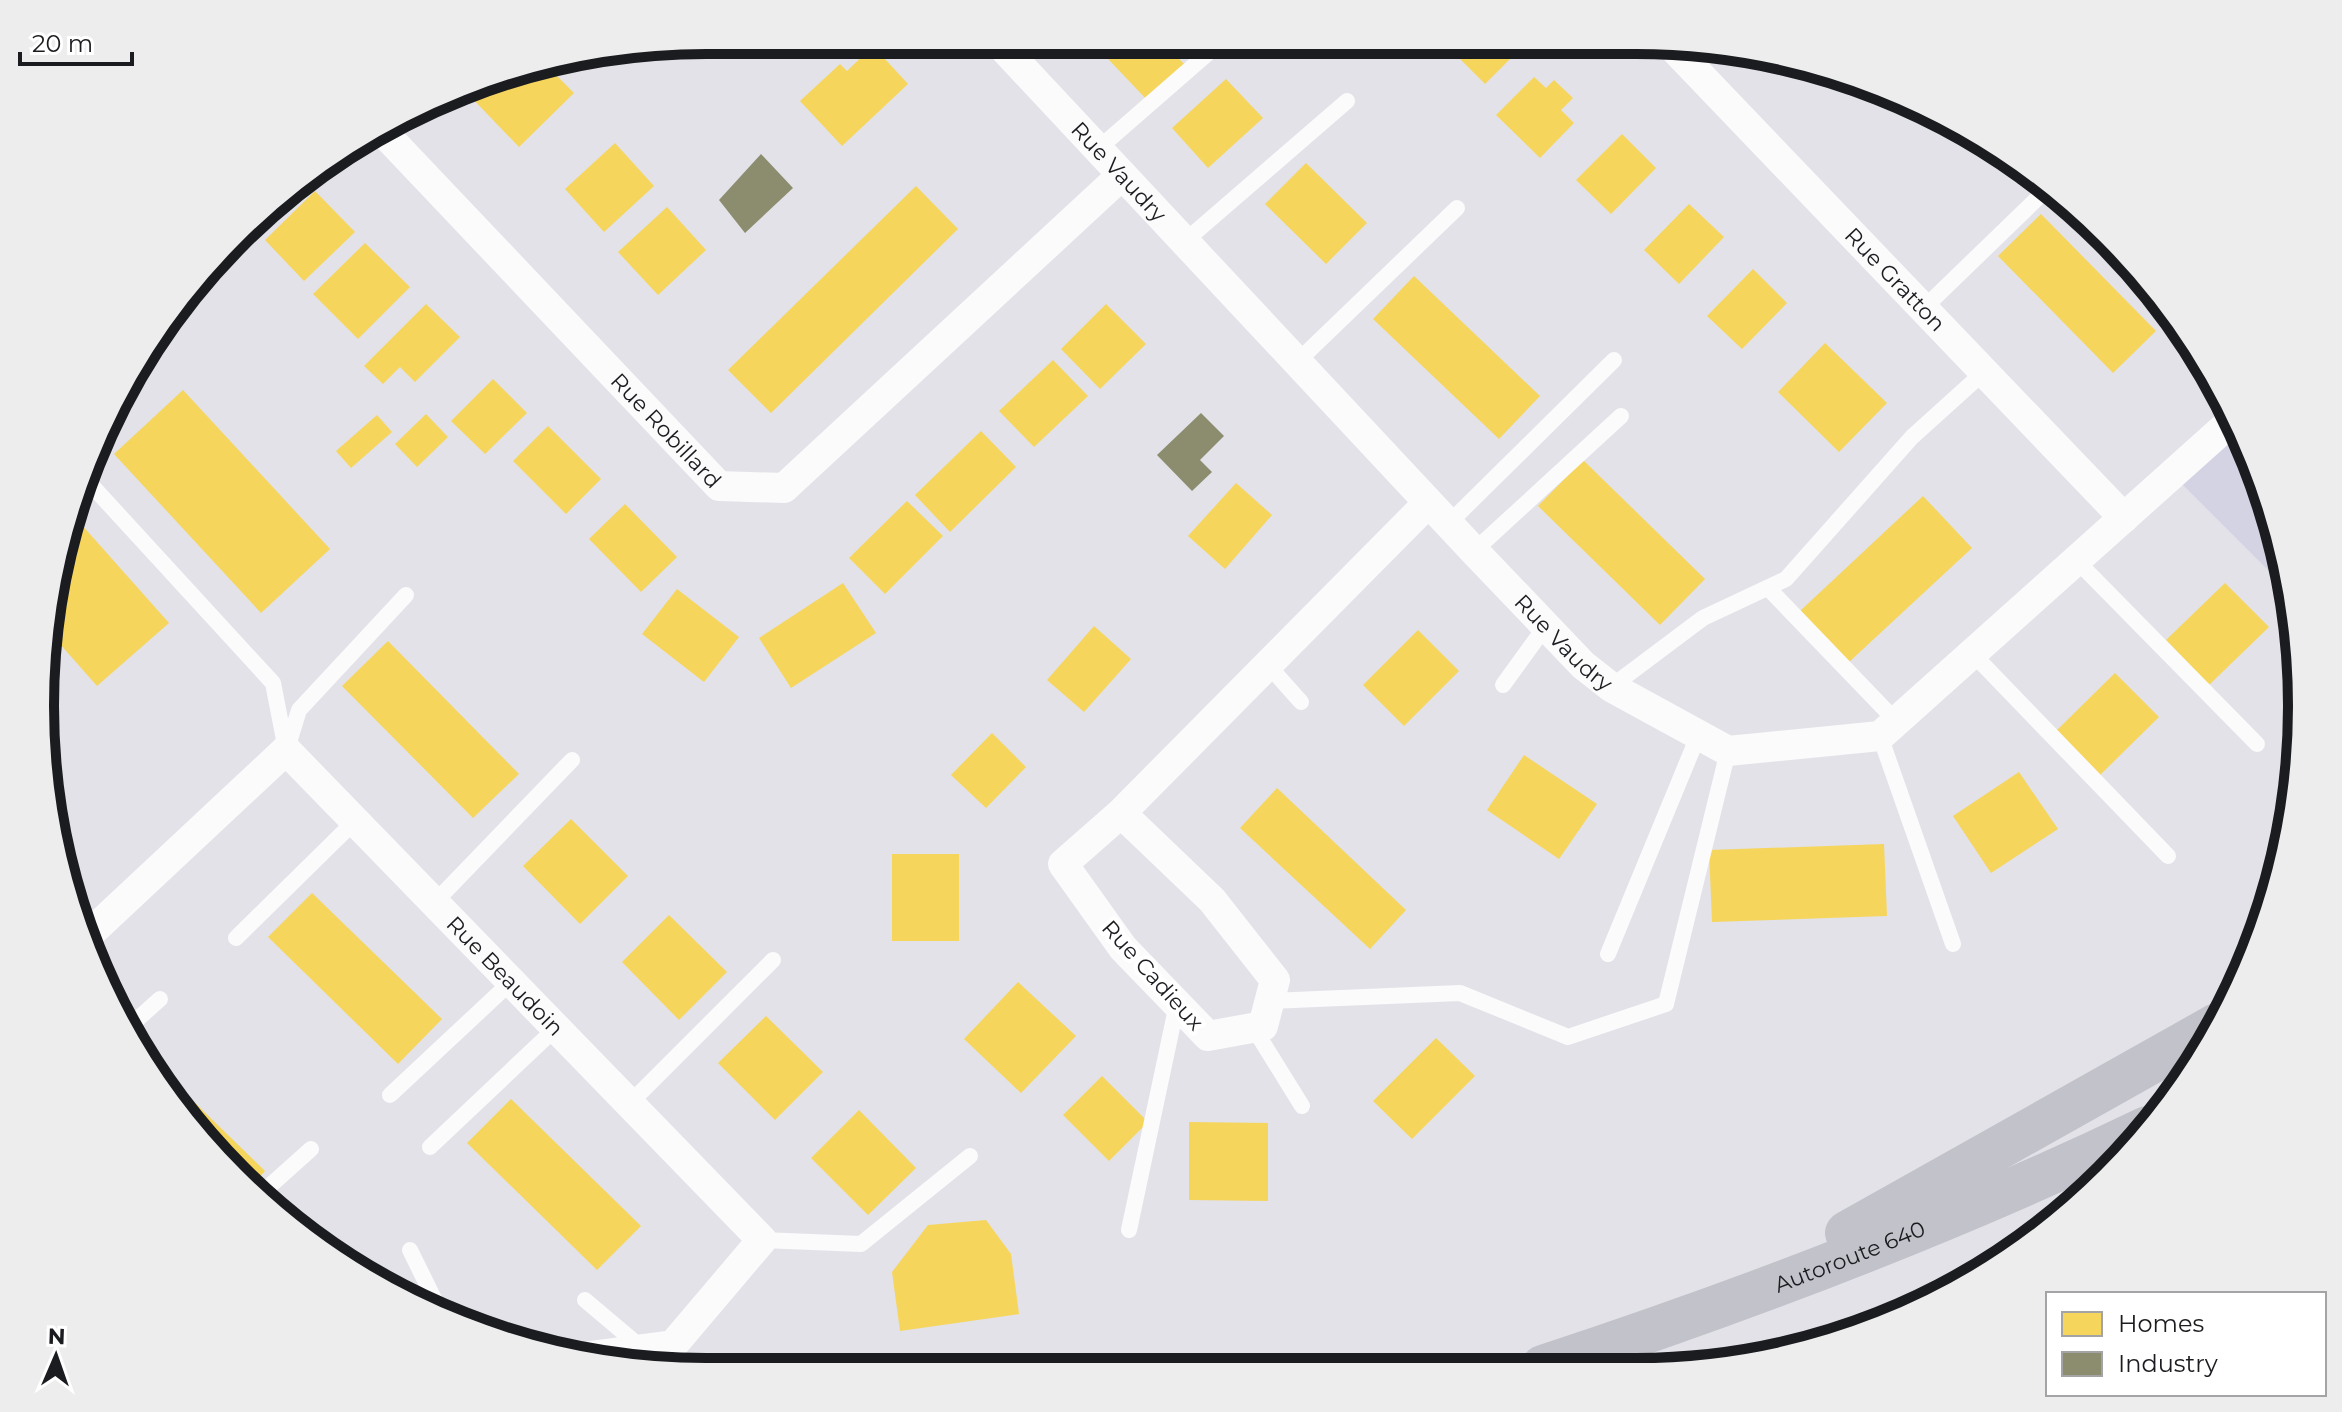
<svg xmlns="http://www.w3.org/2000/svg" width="2342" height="1412" font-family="Montserrat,sans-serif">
	<rect width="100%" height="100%" fill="#e2e2e8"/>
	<!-- green -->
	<path fill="#d3d3e3" d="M2238,425L2251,452L2289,577L2291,593L2177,479Z"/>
	<!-- homes -->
	<path fill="#f6d55c" d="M1091,41H1162L1187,67L1149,102Z
		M1455,41H1520L1524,45L1485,84L1449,48Z
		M873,46L908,84L842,146L800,101L840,64L847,71Z
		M547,66L574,93L519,147L468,94L481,81L492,75Z
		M1534,77L1546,88L1554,80L1573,98L1561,110L1574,123L1540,158L1496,115Z
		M1226,79L1263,118L1208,168L1172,128Z
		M1622,134L1656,168L1611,214L1576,180Z
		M615,143L654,186L604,232L565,189Z
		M1306,163L1367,223L1326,264L1265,204Z
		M916,186L958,229L771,413L728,370Z
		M315,191L355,232L304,281L265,240Z
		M1689,204L1724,237L1679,284L1644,250Z
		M667,207L706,250L658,295L618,252Z
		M2041,214L2156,331L2113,373L1998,256Z
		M365,243L410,287L358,339L313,294Z
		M1753,269L1787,303L1742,349L1707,316Z
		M1414,276L1540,396L1499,439L1373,319Z
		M426,304L460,337L415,382L400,367L383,384L364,366Z
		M1106,304L1146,344L1100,389L1061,349Z
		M1825,343L1887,403L1839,452L1778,392Z
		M1053,360L1088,396L1034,447L999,411Z
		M493,379L527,413L485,454L451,421Z
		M183,390L330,549L261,613L114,454Z
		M426,414L448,437L417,467L395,444Z
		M377,415L392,432L351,468L336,451Z
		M548,426L601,479L566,514L513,461Z
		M981,431L1016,467L950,532L915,495Z
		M1583,460L1705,579L1660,625L1538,506Z
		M1236,483L1272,515L1225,569L1188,536Z
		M1923,496L1972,548L1848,663L1800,611Z
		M907,501L943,536L885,594L849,558Z
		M625,504L677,557L641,592L589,539Z
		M73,515L169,623L97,686L52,635Z
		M843,583L876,633L791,688L759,638Z
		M2225,583L2269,627L2209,685L2166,640Z
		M677,589L739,637L704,682L642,634Z
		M1094,626L1131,659L1084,712L1047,680Z
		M1418,630L1459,671L1404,726L1363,685Z
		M388,641L519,774L473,818L342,686Z
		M2115,673L2159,717L2099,776L2056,731Z
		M992,733L1026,767L986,808L951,775Z
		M1524,755L1597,804L1559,859L1487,810Z
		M2019,772L2058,829L1991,873L1953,816Z
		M1277,788L1406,910L1370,949L1240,828Z
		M571,819L628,876L580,924L523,866Z
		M1884,844L1887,916L1712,922L1709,850Z
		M892,854H959V941H892Z
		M312,893L442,1019L398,1064L268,937Z
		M669,915L727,972L679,1020L622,962Z
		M1018,982L1076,1036L1021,1093L964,1039Z
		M766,1016L823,1072L775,1120L718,1063Z
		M1436,1038L1475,1076L1412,1139L1373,1101Z
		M151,1060L265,1171L254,1183L177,1111Z
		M1102,1076L1148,1122L1109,1161L1063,1115Z
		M511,1099L641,1226L597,1270L467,1143Z
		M859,1110L916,1168L868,1215L811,1158Z
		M1189,1122L1268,1123V1201L1189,1200Z
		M986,1220L1011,1254L1019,1314L900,1331L892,1272L928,1225Z
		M312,1228L351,1266L350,1267L336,1259L307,1233Z"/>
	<!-- industry -->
	<path fill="#8c8c6e" d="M761,154L793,188L745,233L719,200Z
		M1201,413L1224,436L1200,460L1212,472L1192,491L1157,455Z"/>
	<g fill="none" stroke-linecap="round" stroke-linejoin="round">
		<!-- lane -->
		<path stroke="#fbfbfc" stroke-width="16" d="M1098,149L1222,41
			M1184,242L1347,101
			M1923,309L2049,187
			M1297,362L1457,208
			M83,476L273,683L286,750
			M1448,524L1614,360
			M1474,551L1621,416
			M2076,560L2257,744
			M1768,588L1896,721
			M1972,653L2168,856
			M1268,665L1301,702
			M1503,685L1545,627
			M1611,687L1703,618L1786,579L1912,437L1984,372
			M1880,736L1953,944
			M287,749L299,710L406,595
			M435,902L572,760
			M236,938L355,821
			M1608,954L1698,736
			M1269,1001L1460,993L1568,1037L1666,1004L1728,751
			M131,1025L160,999
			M1253,1027L1302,1106
			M390,1095L512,981
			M630,1103L773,960
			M430,1147L556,1028
			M263,1192L311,1149
			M1129,1230L1177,1004
			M762,1240L861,1244L970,1156
			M410,1250L440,1311
			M585,1300L643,1349"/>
		<!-- street -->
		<g stroke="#fbfbfc" stroke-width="30">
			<path id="s1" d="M996,40L1474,551L1583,665L1611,687L1728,751L1880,736L2234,419"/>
			<path id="s2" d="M1667,41L2124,518"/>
			<path id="s3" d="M384,133L719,486L784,488L1122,175"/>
			<path d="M1121,813L1212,900L1275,980L1263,1026L1208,1036L1123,948L1063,864L1121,813L1428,503"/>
			<path id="s4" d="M85,938L286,750L762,1240L673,1345L590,1356"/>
		</g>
		<!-- highway -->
		<g stroke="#c2c2ca" stroke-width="44">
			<path d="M1847,1233L2217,1025"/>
			<path id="s5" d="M1543,1367C1749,1299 1952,1222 2147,1128"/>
		</g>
	</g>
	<g text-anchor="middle" stroke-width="8" stroke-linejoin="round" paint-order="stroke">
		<!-- street labels -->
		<g font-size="22" fill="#1b1c20" stroke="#fff">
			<text dy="8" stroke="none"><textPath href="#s1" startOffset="180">Rue Vaudry</textPath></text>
			<text dy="8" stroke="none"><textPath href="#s2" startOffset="330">Rue Gratton</textPath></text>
			<text dy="8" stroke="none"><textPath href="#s3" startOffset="410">Rue Robillard</textPath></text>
			<text dy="8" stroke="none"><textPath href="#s1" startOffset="828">Rue Vaudry</textPath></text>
			<text transform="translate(1153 975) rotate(48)" y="8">Rue Cadieux</text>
			<text dy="8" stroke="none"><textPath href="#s4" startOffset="590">Rue Beaudoin</textPath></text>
			<text dy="8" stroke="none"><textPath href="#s5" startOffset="326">Autoroute 640</textPath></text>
		</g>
	</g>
	<!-- crop -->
	<path d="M0 0H2342V1412H0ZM706 54H1636A652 652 0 0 1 2288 706V706A652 652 0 0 1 1636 1358H706A652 652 0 0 1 54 706V706A652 652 0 0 1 706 54Z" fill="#ededed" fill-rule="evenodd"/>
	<path fill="none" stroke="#1b1c20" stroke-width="10" d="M706 54H1636A652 652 0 0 1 2288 706V706A652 652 0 0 1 1636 1358H706A652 652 0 0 1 54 706V706A652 652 0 0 1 706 54Z"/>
	<!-- legend -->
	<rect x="2046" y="1292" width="280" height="104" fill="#ffffff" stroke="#a4a4a6" stroke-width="2"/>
	<rect x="2062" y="1312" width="40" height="24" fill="#f6d55c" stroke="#a4a4a6" stroke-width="2"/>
	<text x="2118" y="1332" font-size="24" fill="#1b1c20">Homes</text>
	<rect x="2062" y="1352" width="40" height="24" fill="#8c8c6e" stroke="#a4a4a6" stroke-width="2"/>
	<text x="2118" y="1372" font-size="24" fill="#1b1c20">Industry</text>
	<!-- north arrow -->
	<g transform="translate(56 1356) rotate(2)" stroke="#ffffff" stroke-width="6" paint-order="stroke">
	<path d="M0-6L14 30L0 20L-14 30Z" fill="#1b1c20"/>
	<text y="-12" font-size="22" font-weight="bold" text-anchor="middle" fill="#1b1c20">N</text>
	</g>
	<!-- scale -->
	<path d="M20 52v12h112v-12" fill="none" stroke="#1b1c20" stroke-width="4"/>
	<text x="32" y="52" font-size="24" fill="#1b1c20" stroke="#ffffff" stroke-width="6" paint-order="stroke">20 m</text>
</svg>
